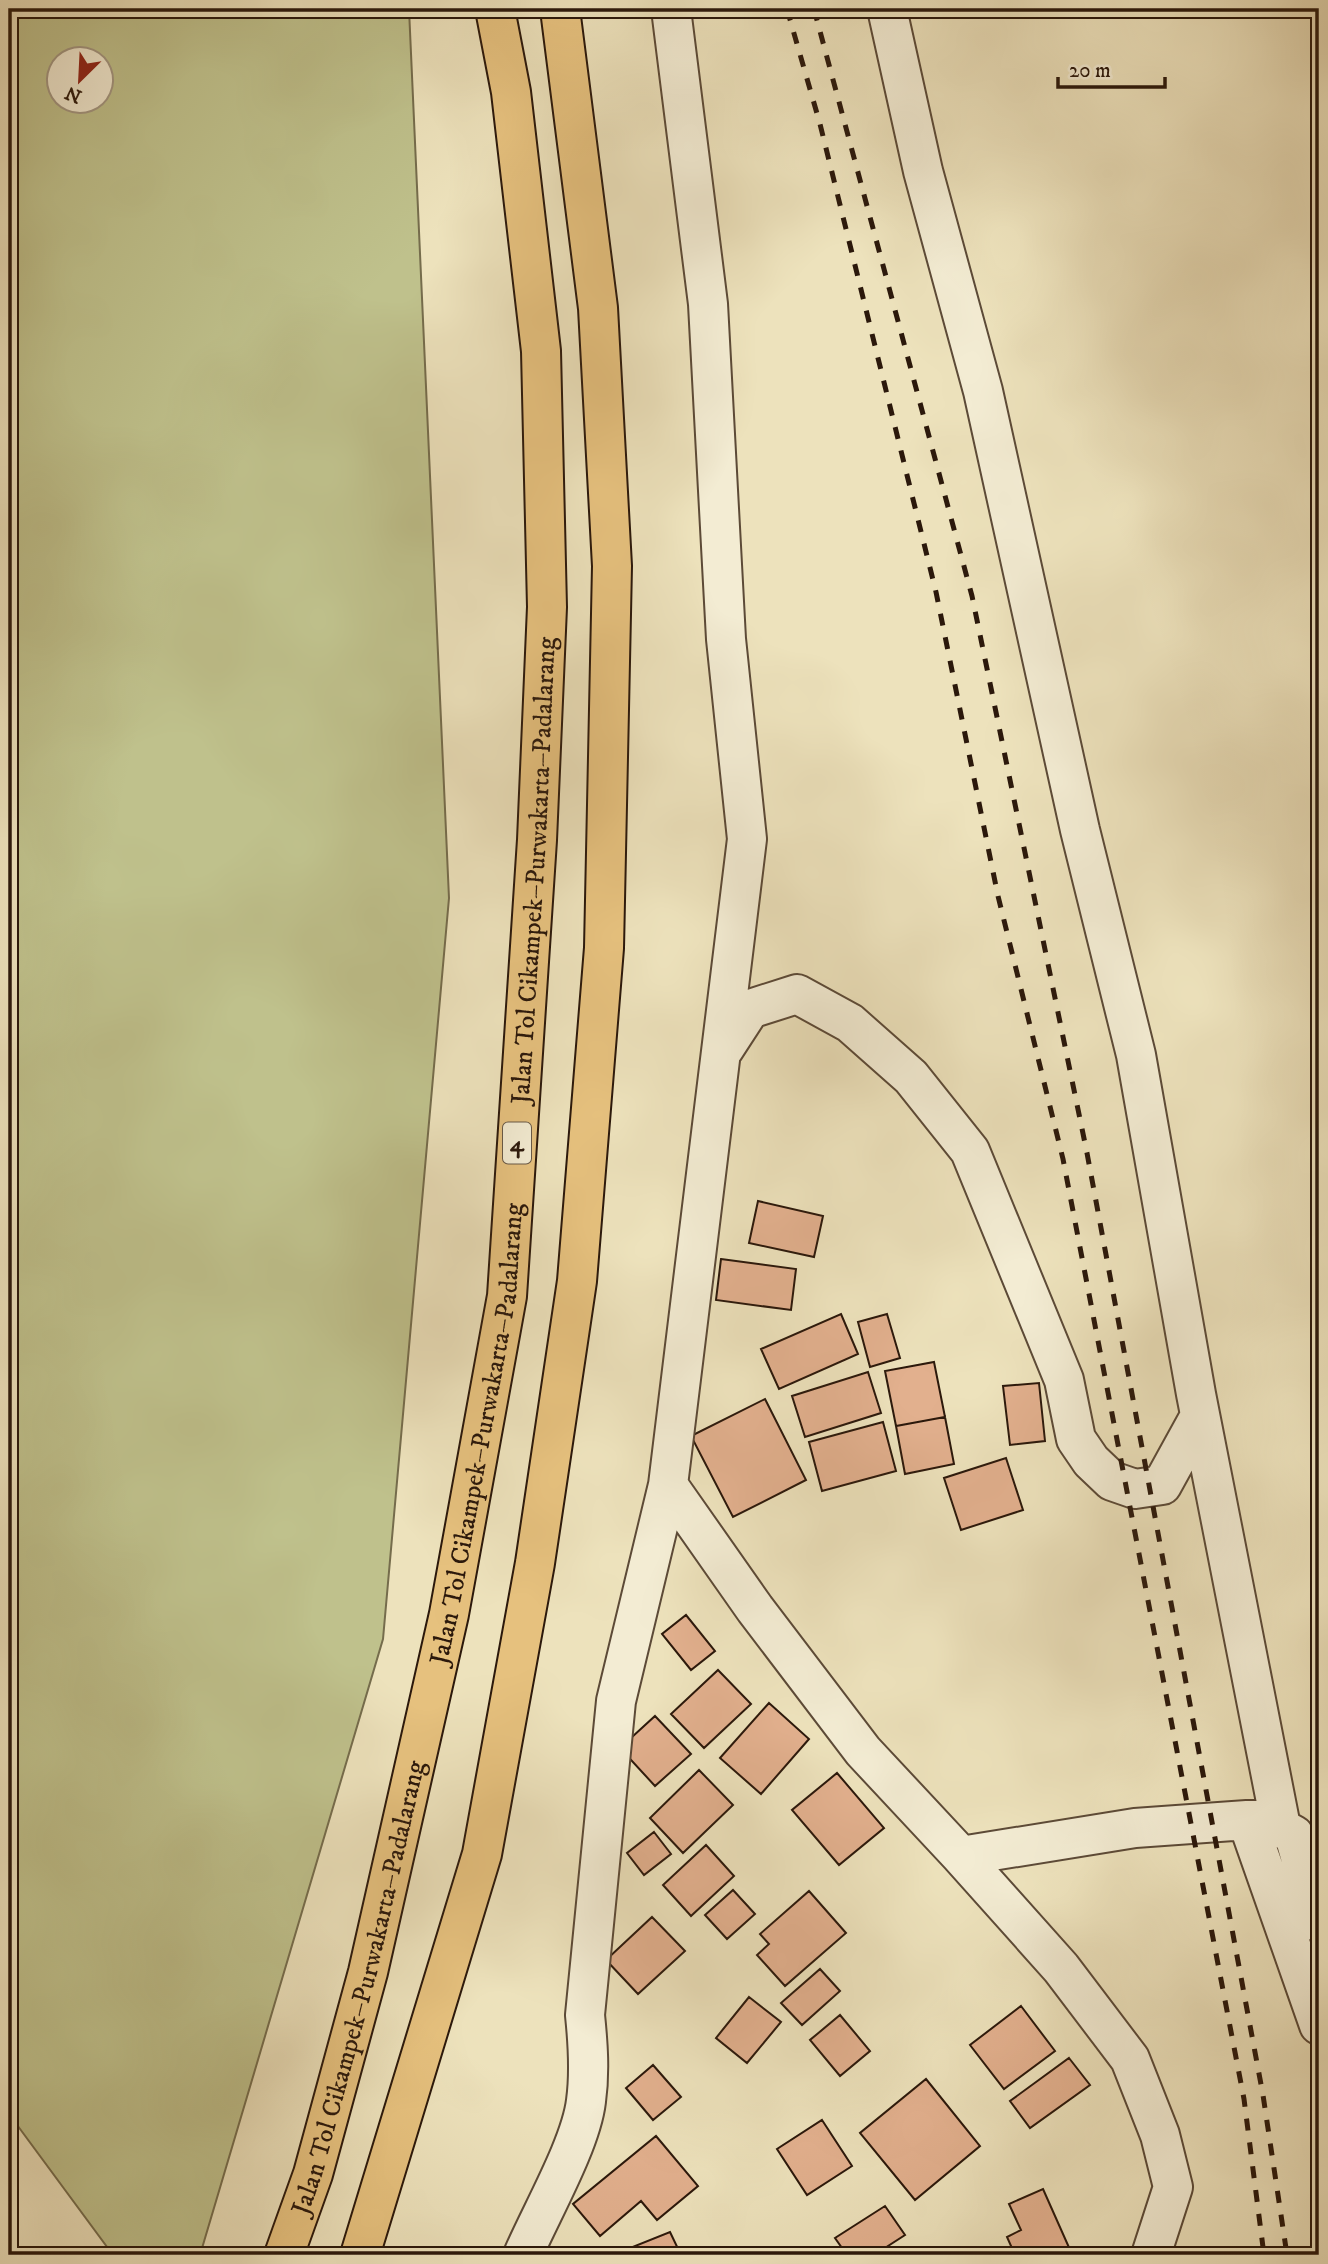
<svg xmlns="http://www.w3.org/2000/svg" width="1328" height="2264" font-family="'IM FELL DW Pica',serif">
	<rect width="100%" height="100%" fill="#ede2bc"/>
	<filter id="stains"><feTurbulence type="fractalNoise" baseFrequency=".00286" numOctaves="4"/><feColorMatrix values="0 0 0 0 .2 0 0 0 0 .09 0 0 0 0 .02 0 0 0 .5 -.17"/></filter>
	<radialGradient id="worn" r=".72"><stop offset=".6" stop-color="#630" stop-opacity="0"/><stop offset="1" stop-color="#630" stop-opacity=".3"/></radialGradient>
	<!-- green -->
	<path fill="#bfc18c" stroke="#756c4c" stroke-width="2" fill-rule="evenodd" d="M9,9H409L449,898L383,1639L200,2255H113L9,2114ZM60,60H102V102H60Z"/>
	<!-- building -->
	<path fill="#e2b08e" stroke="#2b180b" stroke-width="2" d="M758,1201L823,1216L814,1257L749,1243Z
		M721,1259L796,1269L791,1310L716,1300Z
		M841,1314L858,1354L779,1389L761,1349Z
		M887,1314L900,1358L870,1367L858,1322Z
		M934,1362L945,1417L896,1426L885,1371Z
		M868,1372L881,1413L805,1437L792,1396Z
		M1039,1383L1045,1441L1010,1445L1003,1386Z
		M765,1399L806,1480L733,1517L691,1436Z
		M945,1417L954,1464L905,1474L896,1426Z
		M883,1422L896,1471L822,1491L809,1442Z
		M1006,1458L1023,1510L961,1530L944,1478Z
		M686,1615L715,1651L691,1670L662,1634Z
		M718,1670L751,1704L704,1748L671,1714Z
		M769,1703L809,1739L761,1794L720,1758Z
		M655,1716L691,1754L655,1786L620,1748Z
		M699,1770L733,1805L683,1853L650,1818Z
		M837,1773L884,1828L839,1865L792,1810Z
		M654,1832L671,1854L644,1875L627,1853Z
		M706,1845L734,1876L691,1916L663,1885Z
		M733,1890L755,1914L727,1939L705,1915Z
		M809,1891L846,1933L785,1986L757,1955L769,1944L760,1934Z
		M652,1917L685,1951L638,1994L606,1960Z
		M820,1969L840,1991L802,2025L781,2003Z
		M749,1997L781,2022L747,2063L716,2038Z
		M1021,2006L1055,2051L1004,2089L970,2045Z
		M840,2015L870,2051L840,2076L810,2040Z
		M1069,2058L1090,2085L1030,2128L1010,2101Z
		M653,2065L681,2097L653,2120L626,2088Z
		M926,2079L980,2146L915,2200L860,2133Z
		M822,2120L852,2166L807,2195L777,2149Z
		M656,2136L698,2186L657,2220L641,2201L600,2236L573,2204Z
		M1043,2189L1071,2252L1063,2255H1015L1007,2237L1021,2230L1009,2204Z
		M885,2206L905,2235L874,2255H847L835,2238Z
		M670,2232L681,2255H627L625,2250Z"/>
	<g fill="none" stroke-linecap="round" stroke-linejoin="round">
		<!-- minor casing -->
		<g stroke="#5c4a37" stroke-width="42">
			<path id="minor" d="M887,9L923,171L983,391L1080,830L1136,1055L1196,1394L1281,1827
				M724,1049L750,1009L797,994L850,1023L911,1077L970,1151L1064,1380L1076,1439L1091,1461L1112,1481L1135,1489L1162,1485L1200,1416
				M668,1485L755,1609L863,1751L961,1856L1135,1828L1247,1820H1267L1294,1835L1319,1923
				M1247,1820L1319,2025
				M961,1856L1061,1968L1130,2059L1160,2135L1173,2187L1151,2255
				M523,2255C541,2213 581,2144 586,2101C590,2072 588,2044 585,2015L616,1701L668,1485L747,839L726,639L708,304L671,9"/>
		</g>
		<!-- highway casing -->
		<g stroke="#2b180b" stroke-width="42">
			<g id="highway">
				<path id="s1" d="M284,2255L313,2174L368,1972L449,1614L507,1296L537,840L547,607L541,351L511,92L495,9"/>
				<path d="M360,2255L482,1854L535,1563L577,1281L604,948L612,566L598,308L560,9"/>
			</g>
		</g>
		<!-- minor -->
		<use href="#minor" stroke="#f3ecd3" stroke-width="38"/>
		<!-- highway -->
		<use href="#highway" stroke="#e6c17e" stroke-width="38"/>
		<!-- rail -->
		<path stroke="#2b180b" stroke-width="5" stroke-dasharray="12 12" stroke-linecap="butt" d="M787,9L820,124L936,592L998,896L1063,1159L1244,2099L1264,2255
			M814,9L972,596L1087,1153L1263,2095L1287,2255"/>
	</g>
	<g text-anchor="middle" stroke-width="6" stroke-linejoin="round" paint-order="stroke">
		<!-- shield labels -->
		<rect fill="#f3ecd3" stroke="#675847" stroke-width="2" x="503" y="1122.5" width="28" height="41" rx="5"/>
		<g font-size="24" font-weight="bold" fill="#2b180b">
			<text x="517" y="1151">4</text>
		</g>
		<!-- street labels -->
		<g font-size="26" fill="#2b180b" stroke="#f3ecd3">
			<text dy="9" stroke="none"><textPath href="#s1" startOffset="1412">Jalan Tol Cikampek–Purwakarta–Padalarang</textPath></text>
			<text dy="9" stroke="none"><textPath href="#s1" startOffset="845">Jalan Tol Cikampek–Purwakarta–Padalarang</textPath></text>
			<text dy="9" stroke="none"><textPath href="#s1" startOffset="278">Jalan Tol Cikampek–Purwakarta–Padalarang</textPath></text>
		</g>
	</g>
	<!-- margin -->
	<rect width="1328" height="2264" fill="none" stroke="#ede2bc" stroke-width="35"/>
	<rect x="10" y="10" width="1307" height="2243" fill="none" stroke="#2b180b" stroke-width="3.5"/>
	<rect x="18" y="18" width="1293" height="2229" fill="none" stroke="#2b180b" stroke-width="2"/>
	<!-- north arrow -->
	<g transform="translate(80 80) rotate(204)"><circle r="33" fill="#f3ecd3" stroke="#a39783" stroke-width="2"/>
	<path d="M0-5L12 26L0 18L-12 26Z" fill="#8f2418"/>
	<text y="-10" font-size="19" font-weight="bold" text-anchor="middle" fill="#2b180b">N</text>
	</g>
	<!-- scale -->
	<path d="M1058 77v10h107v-10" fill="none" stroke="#2b180b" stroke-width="3.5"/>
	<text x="1069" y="77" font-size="21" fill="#2b180b" stroke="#f3ecd3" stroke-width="5" paint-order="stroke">20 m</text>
	<rect width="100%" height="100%" filter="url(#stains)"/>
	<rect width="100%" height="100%" fill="url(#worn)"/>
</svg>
